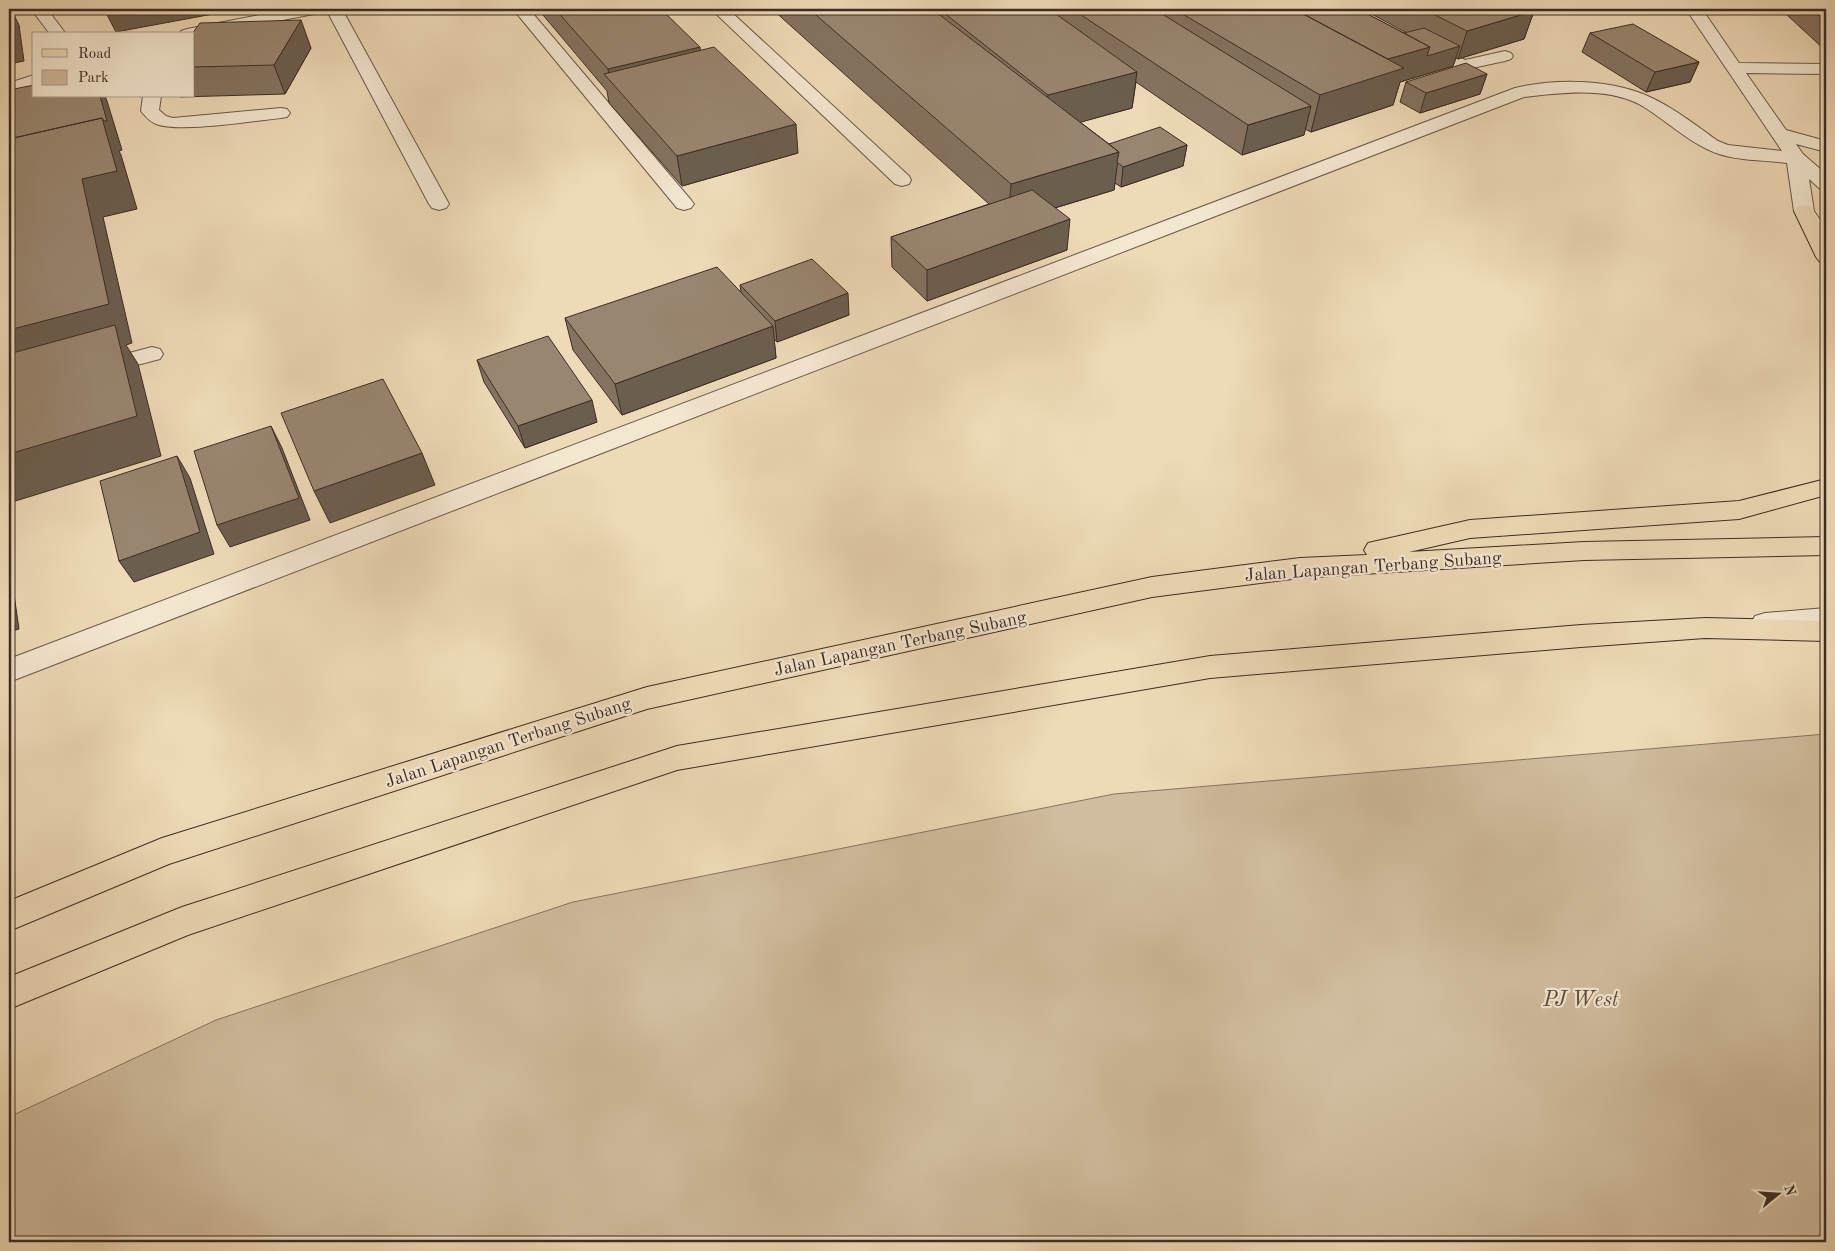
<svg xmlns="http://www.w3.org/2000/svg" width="1835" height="1251" font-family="'Old Standard TT',serif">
	<rect width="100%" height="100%" fill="#eedab7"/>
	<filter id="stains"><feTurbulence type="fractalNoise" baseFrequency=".004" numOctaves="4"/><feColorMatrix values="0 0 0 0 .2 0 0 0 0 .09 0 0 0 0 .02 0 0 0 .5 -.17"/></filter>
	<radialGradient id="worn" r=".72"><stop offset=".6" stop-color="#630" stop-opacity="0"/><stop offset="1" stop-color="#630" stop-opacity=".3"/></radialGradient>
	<!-- green -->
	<path fill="#d0bc9e" stroke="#867461" d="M1826,734V1242H9V1117L216,1020L573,902L1114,794Z"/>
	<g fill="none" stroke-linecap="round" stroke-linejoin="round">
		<!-- minor casing -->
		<g stroke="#695849" stroke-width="2">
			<path id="minor" d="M31,9H47L66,34H50Z
				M291,9H322L319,12L314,14L194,37V34H179L181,31L187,29Z
				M326,9H342L449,204L446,208L439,210L432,208L429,204Z
				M513,9H529L691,200L694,204L691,208L684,210L677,208Z
				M711,9H728L909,176L911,180L909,184L902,186L895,184Z
				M1353,9H1372L1465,60L1505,51L1511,53L1513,56L1511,59L1505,61L1463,70L1457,69L1356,12Z
				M1686,9H1702L1739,63L1826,64V74L1746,73L1786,130L1826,141V152L1796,144L1803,154L1826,174V190L1819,188L1809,179L1814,211L1826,229V249L1819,247L1794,211L1787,163C1765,160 1740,161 1719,154C1692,145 1668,122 1644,107C1610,86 1561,93 1524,97L9,682V659L1515,88C1557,78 1615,79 1654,99C1677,110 1698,127 1718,141L1728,145L1782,151Z
				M34,75V86L9,94V83Z
				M143,96H161L159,110L166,116L173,118L281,108L287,109L290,113L287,117L281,118C253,121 179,133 156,124C150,122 145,116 141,111Z
				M152,347L160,349L163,354L160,359L99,375L91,373L88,368L91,363Z
				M1826,608V628L1765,633L1755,630L1751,623L1755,616L1765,613Z"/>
		</g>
		<!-- major casing -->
		<g stroke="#3d2c24" stroke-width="2">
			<path id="major" d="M1804,205L1811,207L1826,237V263L1819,261L1816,257L1794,211L1797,207Z
				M1826,479V495L1739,519L1470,538L1409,552L1584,542L1826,537V555L1584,560L1300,578L1152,597L647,709L169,864L9,931V901L162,838L647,687L1152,577L1300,558L1367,555L1364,550L1368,543L1470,520L1739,501Z
				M1705,618L1826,621V641L1705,638L1581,647L1210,678L677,770L188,935L9,1009V977L182,907L677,746L1210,656L1581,625Z"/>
		</g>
		<!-- minor -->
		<use href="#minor" fill="#f4e7d0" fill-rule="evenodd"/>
		<!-- major -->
		<use href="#major" fill="#eedab7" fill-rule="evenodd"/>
	</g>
	<!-- wall -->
	<path fill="#847360" stroke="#3d2c24" d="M542,9H661L798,153L682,186L609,103L607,91L543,15Z
		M772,9H1358L1404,33H1407L1362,9H1528L1534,11L1524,39L1458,59L1456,58L1453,66L1400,82L1393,105L1311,132L1305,129L1304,135L1242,155L1136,82L1132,108L1080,122L1109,144L1187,145L1183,166L1121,187L1115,183L1114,190L1055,208L1067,250L927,301L892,267L891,237L989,204Z
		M1790,9H1826V51L1787,15Z
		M1590,33L1699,62L1690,82L1646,92L1582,52Z
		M194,34L311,48L285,94L180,97V96H194Z
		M1487,74L1480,94L1420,113L1400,102L1406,82Z
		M740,285L849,315L777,342L774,339L776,358L622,415L573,350L565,318L741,292Z
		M477,360L597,422L525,448L484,382Z"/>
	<!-- shaded-wall -->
	<path fill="#6b5e4e" stroke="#3d2c24" d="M9,9H11L19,25L24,61L9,64Z
		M104,9H240L116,32Z
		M1534,11L1524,39L1458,59L1467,31Z
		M301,20L311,48L285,94L274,65Z
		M1460,46L1453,66L1400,82L1393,105L1311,132L1320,95L1381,61L1430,47Z
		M700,47L704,76L610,81L608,69Z
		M1699,62L1690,82L1646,92L1655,72Z
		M1137,72L1132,108L1045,132L1048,95Z
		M1487,74L1480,94L1420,113L1426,93Z
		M100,96H105L107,101L122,150L119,151L121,155L137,209L103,217L132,343L126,345L138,364L161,456L9,503V176Z
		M1311,106L1304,135L1242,155L1248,125Z
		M796,124L798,153L682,186L677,156Z
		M1187,145L1183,166L1121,187L1123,167Z
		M1119,152L1114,190L1008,222L1011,184Z
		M1070,219L1067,250L927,301V270Z
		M848,293L849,315L777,342L775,321Z
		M773,326L776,358L622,415L615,384Z
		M592,400L597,422L525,448L518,426Z
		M271,426L282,448L310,520L230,547L217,525Z
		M422,453L435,485L330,523L314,491Z
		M177,456L190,478L214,554L134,582L119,561Z
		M9,560L19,629L9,632Z"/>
	<!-- building -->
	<path fill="#998670" stroke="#3d2c24" d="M9,9L13,41L9,42Z
		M555,9H661L700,47L608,69Z
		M809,9H932L1119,152L1011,184Z
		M939,9H1049L1137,72L1048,95Z
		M1072,9H1154L1311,106L1248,125Z
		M1174,9H1294L1404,68L1320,95Z
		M1294,9H1358L1430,47L1388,59Z
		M1423,9H1528L1534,11L1467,31Z
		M1811,9H1826V22Z
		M301,20L274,65L194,67V34H192L200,23Z
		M1633,24L1699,62L1655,72L1590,33Z
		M1424,28L1460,46L1427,56L1430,47L1404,33Z
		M714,47L796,124L677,156L604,74Z
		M1466,63L1487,74L1426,93L1406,82Z
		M34,85V96H100L107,121H104L102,118L9,139V90Z
		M102,118L117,171L82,179L109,304L9,330V139Z
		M1160,127L1187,145L1123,167L1117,162L1119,152L1109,144Z
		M1032,190L1070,219L927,270L891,237Z
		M812,259L848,293L775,321L740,285Z
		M717,267L773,326L615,384L565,318Z
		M115,325L137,416L9,454V354Z
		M548,336L592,400L518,426L477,360Z
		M383,379L422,453L314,491L281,413Z
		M271,426L299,498L217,525L194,451Z
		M177,456L200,532L119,561L100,481Z"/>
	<g text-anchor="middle" stroke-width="4.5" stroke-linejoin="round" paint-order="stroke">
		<!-- street labels -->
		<g font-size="18" fill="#3d2c24" stroke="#f4e7d0">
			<text transform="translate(1373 566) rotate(-4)" y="6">Jalan Lapangan Terbang Subang</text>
			<text transform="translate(900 643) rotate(-12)" y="6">Jalan Lapangan Terbang Subang</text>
			<text transform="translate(508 742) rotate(-18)" y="6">Jalan Lapangan Terbang Subang</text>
		</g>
		<!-- near-park labels -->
		<g font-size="21" font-style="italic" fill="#5a493c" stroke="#f4e7d0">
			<text x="1581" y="1006">PJ West</text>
		</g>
	</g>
	<!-- margin -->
	<rect width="1835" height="1251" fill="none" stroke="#eedab7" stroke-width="30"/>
	<rect x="10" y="10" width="1815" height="1231" fill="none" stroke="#3d2c24" stroke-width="2.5"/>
	<rect x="15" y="15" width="1805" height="1221" fill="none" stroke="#3d2c24"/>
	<!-- legend -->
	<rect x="32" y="32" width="162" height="65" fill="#f4e7d0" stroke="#ab9c8b"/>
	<rect x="42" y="49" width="25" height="8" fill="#eedab7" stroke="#ab9c8b"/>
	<text x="78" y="58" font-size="15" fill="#3d2c24">Road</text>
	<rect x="42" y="70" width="25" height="15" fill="#d0bc9e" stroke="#ab9c8b"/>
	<text x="78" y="82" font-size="15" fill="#3d2c24">Park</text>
	<!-- north arrow -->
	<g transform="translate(1778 1194) rotate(72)" stroke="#f4e7d0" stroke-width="4" paint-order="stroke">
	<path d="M0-4L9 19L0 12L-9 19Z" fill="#3d2c24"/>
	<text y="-8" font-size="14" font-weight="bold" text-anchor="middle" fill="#3d2c24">N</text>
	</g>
	<rect width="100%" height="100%" filter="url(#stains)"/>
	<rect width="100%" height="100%" fill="url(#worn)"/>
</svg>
